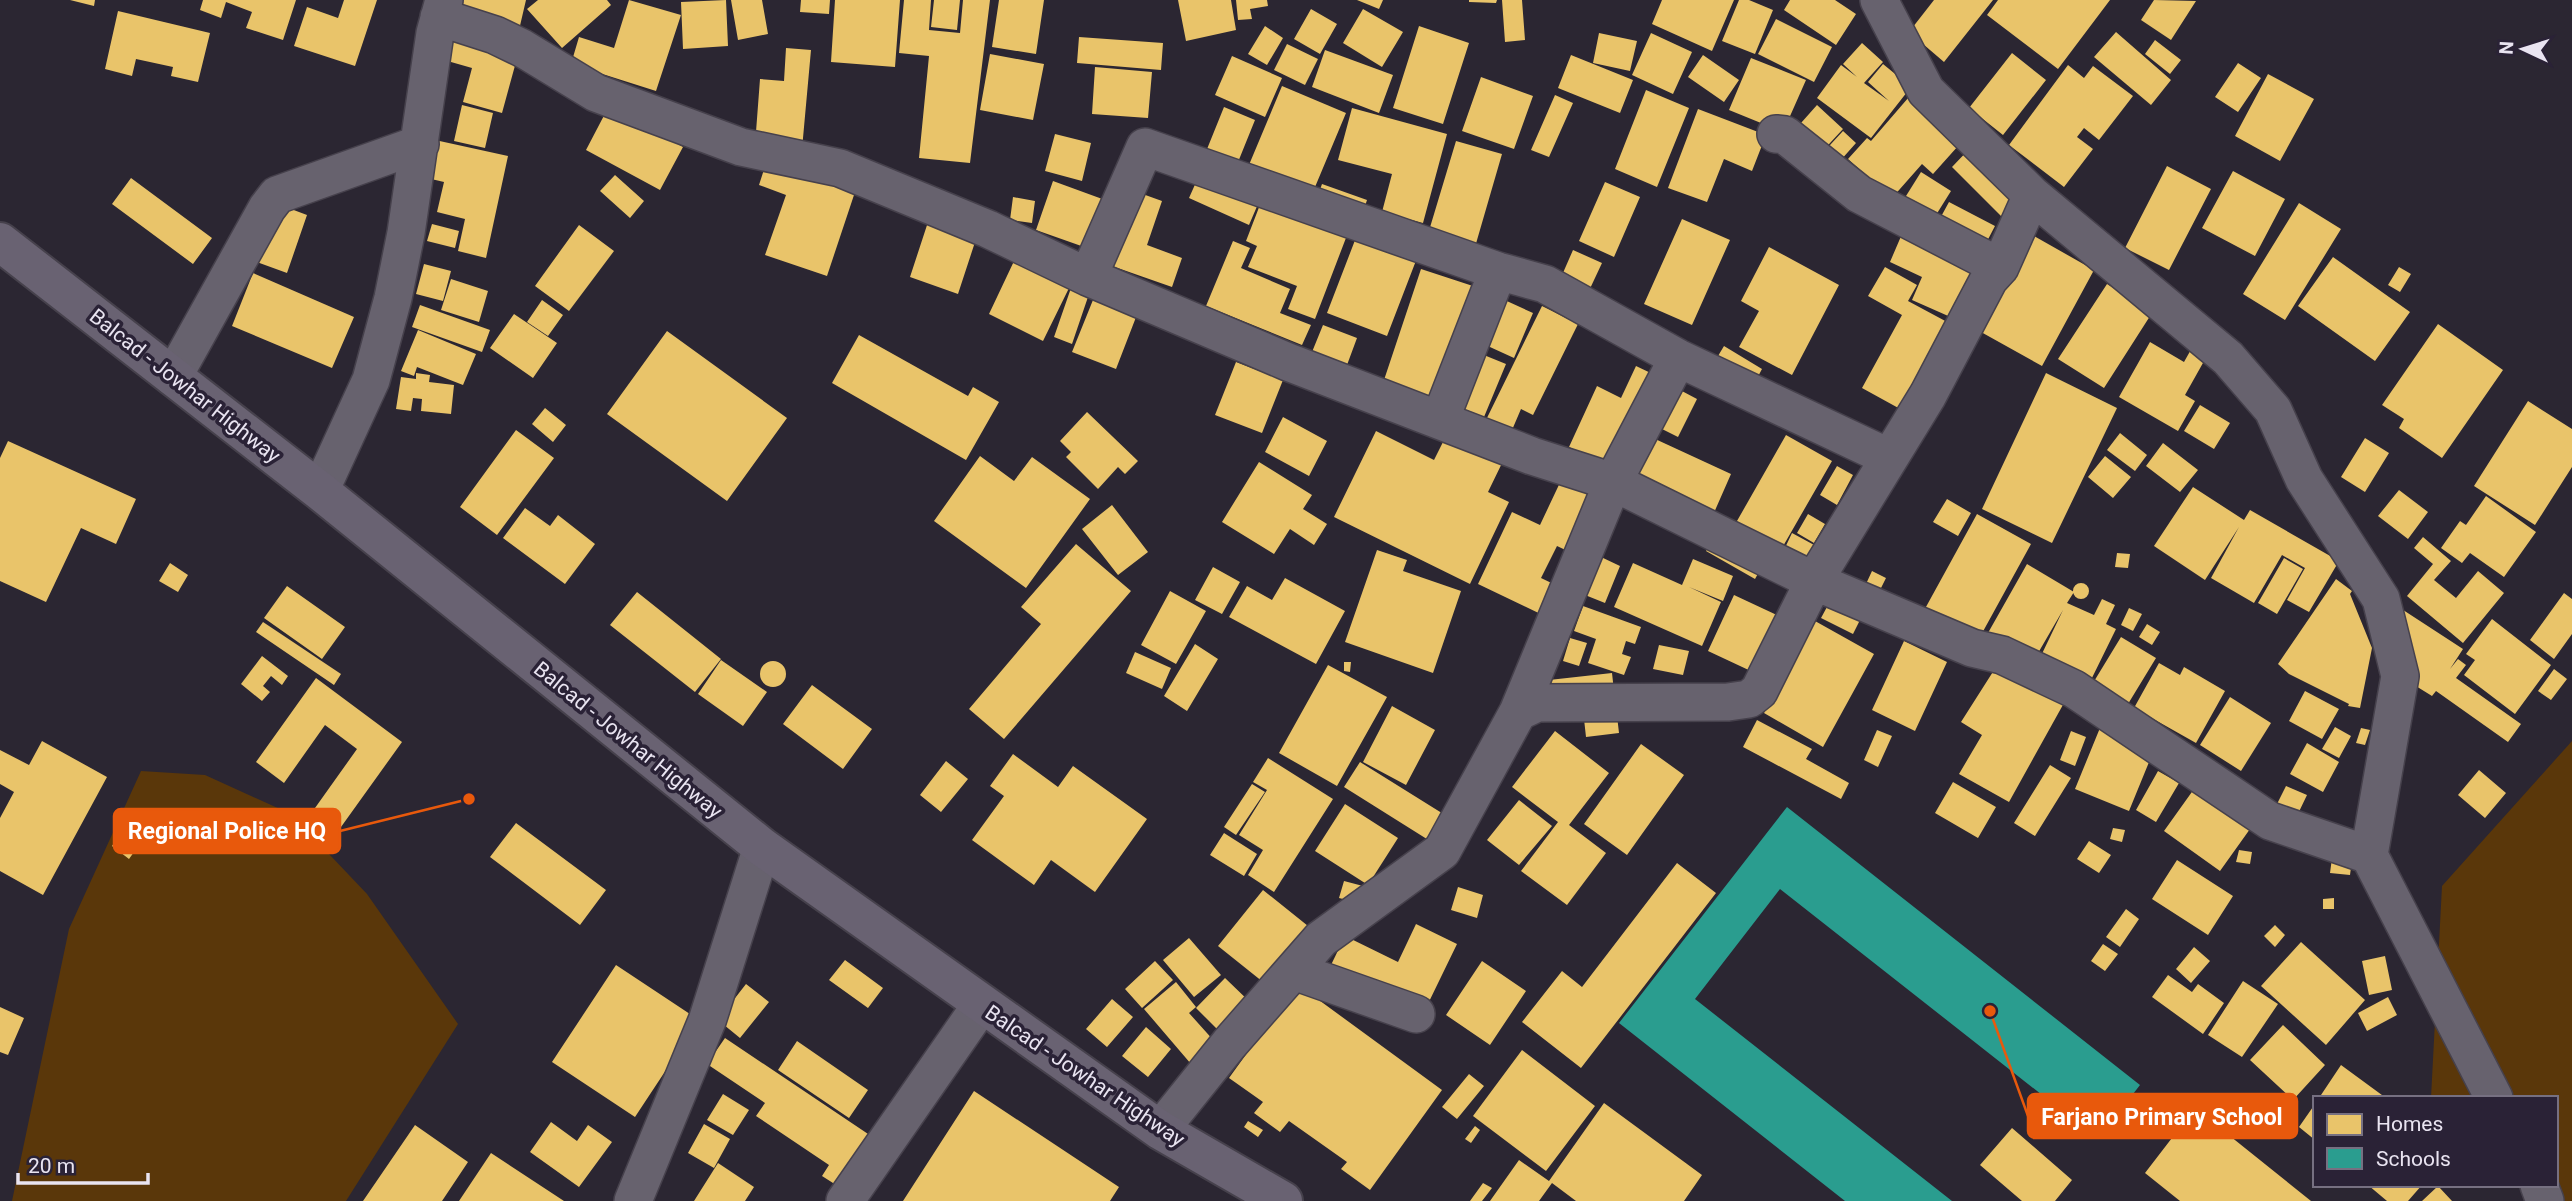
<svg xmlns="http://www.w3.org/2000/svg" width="2572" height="1201" font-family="Roboto,sans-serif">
	<rect width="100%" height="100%" fill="#2b2632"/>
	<!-- green -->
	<path fill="#5a370a" d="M2572,741V1201H2551L2556,1185V1098H2431L2442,886Z
		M141,771L205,775L291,814L367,894L458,1024L346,1201H12L69,929Z"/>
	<!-- homes -->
	<path fill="#e9c46a" d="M70,0H95L94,6Z
		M203,0H296L283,40L246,28L252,12L226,2L221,18L200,10Z
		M344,0H377L355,66L294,46L307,7L338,18Z
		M463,0H526L519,30L460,17Z
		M538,0H607L611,5L562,48L527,9Z
		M629,0L681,15L656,91L571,64L579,37L614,48Z
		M726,0L728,46L683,49L681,2Z
		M731,0H762L768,34L738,40Z
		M801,0H830L829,14L800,12Z
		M835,0H900L895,67L831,62Z
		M904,0H931L929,30L960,33L963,0H990L970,163L919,158L929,56L899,53Z
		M934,0H960L957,30L931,27Z
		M999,0H1044L1036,54L992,47Z
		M1178,0H1231L1236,30L1186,41Z
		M1236,0H1267L1268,6L1250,9L1252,19L1238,20Z
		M1357,0H1383L1379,9Z
		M1469,0H1497L1496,3L1469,2Z
		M1502,0H1522L1525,40L1505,42Z
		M1662,0H1734L1712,51L1652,24Z
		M1739,0H1749L1773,10L1755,54L1722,41Z
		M1790,0H1835L1856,14L1836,45L1784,10Z
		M1934,0H1993L1944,62L1909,32Z
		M1998,0H2110L2058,69L1987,15Z
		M2154,0L2196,1L2171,40L2141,20Z
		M1311,9L1337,24L1320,54L1294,39Z
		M1363,9L1403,32L1382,67L1343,43Z
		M118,11L210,33L198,82L171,76L173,67L136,59L132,76L105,69Z
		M1776,19L1832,47L1814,82L1758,54Z
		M1265,26L1283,38L1267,65L1248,54Z
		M1419,26L1469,43L1443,124L1393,108Z
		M451,32L519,51L502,113L463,102L472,68L444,60Z
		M2116,32L2171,80L2151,105L2094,57Z
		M1599,33L1637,41L1630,71L1593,63Z
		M1651,33L1692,52L1673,94L1632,75Z
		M1079,37L1163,43L1161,70L1077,63Z
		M2155,40L2181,60L2170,74L2145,54Z
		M1862,43L1883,62L1864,83L1889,101L1868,82L1883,64L1911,87L1871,138L1817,98L1841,65L1857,77L1843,64Z
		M1287,44L1318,59L1305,85L1274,70Z
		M786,48L811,50L802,149L755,145L760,79L784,81Z
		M1325,50L1393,75L1379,113L1312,87Z
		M2012,53L2046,80L2003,135L1969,108Z
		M990,54L1044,64L1033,120L980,110Z
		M1571,55L1633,80L1620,113L1558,88Z
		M1703,55L1739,80L1724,102L1688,77Z
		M1232,56L1282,78L1265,117L1215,95Z
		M1751,58L1806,80L1783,132L1729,110Z
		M2238,63L2261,78L2238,112L2215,97Z
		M2068,65L2084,78L2093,66L2133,96L2099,140L2084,128L2077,137L2093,149L2064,187L2009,145Z
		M1095,67L1152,72L1148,118L1092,114Z
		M2268,74L2314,99L2280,161L2235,136Z
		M1481,77L1533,96L1514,149L1462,131Z
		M1282,86L1346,113L1310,199L1246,172Z
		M1646,90L1689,108L1657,187L1615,169Z
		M1915,90L1967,136L1933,174L1922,164L1892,198L1848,159L1867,138L1871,141Z
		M1555,95L1573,103L1549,157L1531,150Z
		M462,105L493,113L485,148L454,141Z
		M1817,105L1843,129L1818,156L1793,132Z
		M609,106L683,147L660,190L586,150Z
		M1224,107L1255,120L1234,172L1203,159Z
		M1352,108L1447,134L1423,223L1382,212L1392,174L1338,160Z
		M1698,109L1766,135L1752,171L1724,159L1707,202L1668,188Z
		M1843,131L1856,143L1832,170L1818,158Z
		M1055,134L1091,143L1082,181L1045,171Z
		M435,140L508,156L486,258L458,251L465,219L437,212L444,182L427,178Z
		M1456,141L1502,154L1475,247L1428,234Z
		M1973,145L2027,199L2006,221L1952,167Z
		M767,160L856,189L827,276L765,255L786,195L759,185Z
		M2167,166L2211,189L2169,270L2125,248Z
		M1201,171L1261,197L1249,225L1189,198Z
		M2233,171L2285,199L2255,256L2202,228Z
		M1921,172L1951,191L1931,223L1901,204Z
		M615,175L644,201L630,218L600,191Z
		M131,178L212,238L193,264L112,204Z
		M1053,181L1105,200L1087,248L1036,230Z
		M1605,182L1640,197L1614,257L1579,241Z
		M1322,184L1367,200L1360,221L1315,204Z
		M1137,192L1162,201L1147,245L1182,258L1172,287L1112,266Z
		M1013,197L1035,201L1032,223L1010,220Z
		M1263,197L1349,230L1315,319L1288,309L1297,286L1248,267L1257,246L1246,241Z
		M1949,202L1995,226L1983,249L1937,224Z
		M275,203L307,215L287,273L254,261Z
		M2299,203L2341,229L2285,320L2243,294Z
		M929,219L977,236L958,294L910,277Z
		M1682,219L1730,240L1692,325L1644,304Z
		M432,224L459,231L455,248L427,241Z
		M579,225L614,251L569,311L535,286Z
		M1902,234L1978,269L1955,319L1912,300L1922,277L1890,262Z
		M1357,235L1417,258L1387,336L1327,313Z
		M2034,236L2094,270L2042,366L1981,332Z
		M1233,241L1250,248L1241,268L1290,289L1280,313L1311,325L1302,345L1206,306Z
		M1769,247L1839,285L1792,375L1739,347L1759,311L1741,301Z
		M1573,250L1602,263L1587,295L1559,282Z
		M2333,257L2410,312L2375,361L2298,306Z
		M1015,259L1070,286L1043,341L989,314Z
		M424,264L451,271L443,301L416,294Z
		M1885,267L1917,285L1908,301L1949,323L1902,410L1862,388L1902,315L1868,296Z
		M2399,267L2411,274L2400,292L2388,285Z
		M1421,269L1479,288L1441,402L1383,383Z
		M253,273L354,317L332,368L232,326Z
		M451,279L488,291L479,322L441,310Z
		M2107,284L2152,313L2104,388L2058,359Z
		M1071,288L1089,294L1072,344L1054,337Z
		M1095,295L1138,312L1116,369L1072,352Z
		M1498,297L1533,313L1514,358L1479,342Z
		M542,300L563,315L548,336L527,322Z
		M420,305L490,330L482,352L412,327Z
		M1542,306L1578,324L1533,415L1521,409L1509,437L1484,424Z
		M514,314L557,343L533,378L490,348Z
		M2438,324L2503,370L2442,458L2399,428L2404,419L2382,405Z
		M1323,325L1357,338L1347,365L1312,352Z
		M418,330L476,354L463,385L417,367L414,376L401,371Z
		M667,331L787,418L727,501L607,414Z
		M859,335L968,396L973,387L999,402L966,460L832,383Z
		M2150,342L2184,362L2193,346L2208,354L2185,395L2195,401L2178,431L2119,397Z
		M1724,346L1762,369L1754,384L1715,361Z
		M1474,351L1506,364L1484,417L1452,404Z
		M1236,362L1283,380L1262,433L1215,415Z
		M1636,366L1657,376L1615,469L1569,447L1597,386L1621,398Z
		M416,373L430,375L429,382L454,385L451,414L421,411L422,399L413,398L411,411L396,409L401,377L416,379Z
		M2046,373L2117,408L2052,543L1982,509Z
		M1680,390L1697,399L1678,437L1660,428Z
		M2528,401L2572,429V467L2535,525L2474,486Z
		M2200,405L2230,423L2214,449L2184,431Z
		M545,408L566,425L553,442L532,424Z
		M1087,412L1138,461L1125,474L1118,467L1098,489L1066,457L1071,452L1060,441Z
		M1283,417L1327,441L1309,476L1265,452Z
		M516,430L554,458L497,535L460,507Z
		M1376,431L1434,460L1448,432L1504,459L1488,492L1509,502L1470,584L1334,517Z
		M2120,433L2147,455L2135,471L2107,450Z
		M1786,435L1832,461L1778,555L1733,528Z
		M1653,438L1731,474L1713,515L1634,479Z
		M2365,438L2389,453L2365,492L2341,477Z
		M8,441L136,499L116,544L81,528L46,602L0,581V458Z
		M2163,443L2198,470L2180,492L2146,466Z
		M980,456L1014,481L1032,457L1090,499L1026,588L934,521Z
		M2105,456L2131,477L2113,498L2088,477Z
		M1259,462L1312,495L1303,509L1327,524L1314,545L1290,529L1274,554L1222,522Z
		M1837,466L1853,475L1837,505L1820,495Z
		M1565,472L1607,491L1576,555L1557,546L1541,578L1564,589L1551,619L1478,584L1512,512L1540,525Z
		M2193,487L2244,520L2250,510L2339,561L2309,612L2287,600L2305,568L2282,555L2254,603L2211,578L2239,527L2205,580L2154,546Z
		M2399,490L2428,512L2408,539L2378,516Z
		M2486,496L2536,532L2504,577L2470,553L2462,563L2441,548L2460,521L2466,525Z
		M1947,499L1971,513L1958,536L1933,522Z
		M1112,505L1148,552L1118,575L1082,529Z
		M525,508L550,526L558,515L595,544L565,584L503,538Z
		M1808,514L1825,524L1814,543L1797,533Z
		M1977,514L2031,544L1975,646L1921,616Z
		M1717,533L1765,561L1755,579L1706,551Z
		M1792,533L1816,546L1807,565L1783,552Z
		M2423,537L2451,561L2434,580L2456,598L2478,571L2504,593L2463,643L2407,596L2433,564L2414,548Z
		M1076,544L1131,591L1004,739L969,709L1041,624L1021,607Z
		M1377,550L1407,560L1403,571L1461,591L1433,673L1345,642Z
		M2117,553L2130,554L2128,568L2115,567Z
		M1601,557L1620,566L1605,603L1585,595Z
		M2284,558L2303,569L2277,614L2258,603Z
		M1693,559L1733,576L1723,601L1689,587L1721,602L1702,646L1614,607L1633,563L1682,585Z
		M170,563L188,575L178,592L159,581Z
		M2027,564L2074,592L2067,603L2094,615L2102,599L2115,605L2106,624L2116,629L2088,686L2038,662L2063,610L2030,667L1984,640Z
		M1213,567L1240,582L1222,614L1195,600Z
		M1872,571L1886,578L1880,590L1866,584Z
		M1285,578L1345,611L1316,664L1229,617L1247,586L1272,600Z
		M2336,579L2352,591L2350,594L2372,648L2360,708L2348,706L2349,704L2289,674L2278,664Z
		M2073 591a8 8 0 1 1 16 0a8 8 0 1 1-16 0Z
		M287,586L345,627L322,659L264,618Z
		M1170,591L1206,611L1176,664L1141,645Z
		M637,592L721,659L695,692L610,625Z
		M2564,593L2572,599V634L2554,659L2530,640Z
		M1834,594L1865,610L1853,634L1821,618Z
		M1734,595L1781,617L1755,673L1708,651Z
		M1583,606L1641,627L1635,644L1626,641L1622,654L1631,657L1624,675L1588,663L1596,639L1574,631Z
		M2397,606L2463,649L2450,669L2458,659L2466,665L2456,678L2521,724L2508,742L2436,691L2432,696L2411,683Z
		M2129,608L2142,614L2133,631L2121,625Z
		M2492,619L2551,665L2515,714L2464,675L2475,660L2466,654Z
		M1815,621L1874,654L1823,747L1764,713Z
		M263,622L341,674L334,685L256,632Z
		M2147,624L2160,632L2152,645L2139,637Z
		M2121,637L2156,658L2128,704L2093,683Z
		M1570,638L1587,643L1579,666L1563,661Z
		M1904,641L1947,662L1915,731L1872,710Z
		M1195,644L1218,659L1187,711L1164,696Z
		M1659,645L1689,651L1683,675L1653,669Z
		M1135,652L1171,668L1162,689L1126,673Z
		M262,656L288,676L282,685L271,676L263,686L270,692L262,701L241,684Z
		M2003,656L2069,694L2009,802L1959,774L1982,735L1961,722Z
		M721,660L767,692L743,726L698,694Z
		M760 674a13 13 0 1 1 26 0a13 13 0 1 1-26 0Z
		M1344,662H1351L1350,672L1344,671Z
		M2159,663L2180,675L2184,667L2225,691L2196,743L2134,708Z
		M1328,665L1387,697L1337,786L1279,753Z
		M2554,669L2567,679L2551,700L2538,691Z
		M1612,673L1614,691L1550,698L1549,680Z
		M316,678L402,742L341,827L315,808L357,749L325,725L284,783L256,762Z
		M812,685L872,729L843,769L783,724Z
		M2305,691L2339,709L2322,739L2289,721Z
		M2230,697L2271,723L2241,771L2200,745Z
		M1392,706L1435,730L1406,785L1363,762Z
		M1616,707L1619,733L1586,737L1583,710Z
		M1757,720L1812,749L1806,759L1849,783L1841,799L1743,747Z
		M2102,723L2156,745L2129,811L2075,789Z
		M2335,727L2351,736L2339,758L2322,749Z
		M2361,728L2370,730L2365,745L2356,743Z
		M1877,730L1892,736L1878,767L1864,760Z
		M1555,731L1609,773L1569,825L1606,853L1567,905L1521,871L1558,822L1512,787Z
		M2071,731L2086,737L2075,766L2060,760Z
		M42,741L107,777L43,895L0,871V818L14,792L0,784V750L29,765Z
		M2307,743L2339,762L2323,792L2290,774Z
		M1641,744L1684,775L1627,855L1584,824Z
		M1013,754L1058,787L1073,766L1147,819L1095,892L1051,860L1034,885L972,840L1004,796L990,786Z
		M1268,758L1333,799L1274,892L1248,875L1263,850L1239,835L1267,790L1253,782Z
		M946,761L968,779L941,812L920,795Z
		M1360,762L1445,815L1430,841L1344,787Z
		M2050,765L2071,778L2035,836L2014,823Z
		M2479,770L2506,793L2485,818L2458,795Z
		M2158,771L2179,783L2156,822L2136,810Z
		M2204,775L2260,815L2220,871L2164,831Z
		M1953,782L1996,807L1978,838L1935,813Z
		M1252,784L1265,792L1236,835L1224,827Z
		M2286,786L2307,795L2295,820L2274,810Z
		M1519,800L1552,826L1519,865L1487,840Z
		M1345,804L1398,838L1368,885L1315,851Z
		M131,818L149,831L129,859L112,846Z
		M516,823L606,890L580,925L490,857Z
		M2113,828L2125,830L2122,842L2110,839Z
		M1224,833L1257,854L1244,876L1210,855Z
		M2089,841L2111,855L2099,873L2077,859Z
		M2239,850L2252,852L2250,864L2236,862Z
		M2332,858L2352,860L2350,875L2330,873Z
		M2177,860L2233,896L2208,935L2152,899Z
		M1677,863L1716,893L1581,1068L1522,1022L1562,971L1582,987Z
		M1344,881L1363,886L1359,903L1339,898Z
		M1458,887L1483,895L1477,918L1451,910Z
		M1263,890L1313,930L1268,986L1218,946Z
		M2334,898V909H2323V899Z
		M2126,909L2139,919L2120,947L2106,937Z
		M1416,924L1457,944L1424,1012L1331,965L1345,936L1398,962Z
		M2275,925L2285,935L2275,947L2264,936Z
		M1189,938L1221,975L1194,997L1163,960Z
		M2301,942L2365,1000L2326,1045L2261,986Z
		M2103,944L2118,954L2105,971L2091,961Z
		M2194,947L2210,961L2191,983L2176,969Z
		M2385,956L2392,990L2369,995L2362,961Z
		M845,960L883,988L868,1008L829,980Z
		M1155,961L1173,980L1142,1008L1125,989Z
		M1482,961L1526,991L1490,1045L1446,1015Z
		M616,965L699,1020L635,1117L552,1062Z
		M2168,975L2192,992L2198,984L2224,1003L2203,1034L2152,997Z
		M1225,978L1253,1005L1224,1036L1196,1008Z
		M2243,981L2278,1004L2242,1057L2208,1035Z
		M1176,982L1196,1007L1189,1013L1215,1042L1191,1064L1144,1009Z
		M746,984L769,1002L740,1038L718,1020Z
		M1297,984L1442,1090L1370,1190L1341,1169L1347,1162L1289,1121L1280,1132L1254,1113L1263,1102L1229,1078Z
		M2388,997L2397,1015L2367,1031L2358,1013Z
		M1112,999L1133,1017L1107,1047L1086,1029Z
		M0,1007L24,1018L8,1055L0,1052Z
		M2283,1025L2325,1065L2293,1100L2250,1060Z
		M1146,1027L1171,1049L1148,1077L1122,1056Z
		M725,1038L877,1140L844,1190L822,1176L829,1165L756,1116L765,1103L707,1064Z
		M797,1041L868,1090L849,1118L778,1070Z
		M1522,1050L1595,1106L1546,1171L1473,1116Z
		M2341,1065L2386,1098H2319Z
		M1469,1074L1484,1086L1457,1119L1442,1107Z
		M974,1091L1119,1187L1110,1201H903Z
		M723,1094L749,1110L733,1135L707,1120Z
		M1604,1103L1702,1175L1684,1201H1576L1552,1183L1539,1201H1490L1519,1160L1549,1181Z
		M2315,1104V1140L2299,1127Z
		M2195,1108L2311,1201H2180L2145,1173Z
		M1248,1121L1263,1130L1258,1137L1244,1127Z
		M551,1122L577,1141L588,1125L612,1142L579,1187L530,1152Z
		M704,1124L730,1139L714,1168L688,1153Z
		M415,1125L468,1162L442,1201H363Z
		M1475,1126L1480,1130L1471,1143L1465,1139Z
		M2012,1128L2072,1180L2055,1201H2022L1980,1165Z
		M491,1153L564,1201H459Z
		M718,1163L754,1187L745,1201H694Z
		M1483,1183L1492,1188L1482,1201H1470Z
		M2368,1185H2422L2408,1201H2387Z
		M2438,1186L2452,1201H2422Z"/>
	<!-- schools -->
	<path fill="#2a9d8f" d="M1787,807L2140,1085L2098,1139L1780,889L1695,999L1952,1201H1845L1619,1023Z"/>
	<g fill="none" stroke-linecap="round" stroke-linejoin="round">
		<!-- minor casing -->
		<g stroke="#46414c" stroke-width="40">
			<path id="minor" d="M1879,0L1926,91L2032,195L2228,358L2273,410L2304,479L2381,599L2400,676L2369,855L2494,1098
				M439,17L495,35L522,48L596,93L741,147L840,168L988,229L1088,277L1288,362L1532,456L1613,482L1814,581L1972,648L2002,655L2074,689L2270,821L2369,855
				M1776,134L1785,135L1859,194L2000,267
				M1088,277L1145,147L1498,271L1545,284L1678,358L1888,457
				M173,377L267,208L277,195L420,144
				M1440,420L1498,271
				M320,491L371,380L393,298L406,233L435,33L444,0
				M1518,712L1613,482L1678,358
				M1294,971L1416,1014
				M1160,1130L1229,1044L1321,939L1442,851L1518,712L1537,703L1728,702L1749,699L1759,691L1814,581L1928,395L1989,279L2000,267L2032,195
				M2539,1185L2545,1201
				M633,1201L707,1021L762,847
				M845,1201L981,1005"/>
		</g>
		<!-- primary casing -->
		<g stroke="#46414c" stroke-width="42">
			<path id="primary" d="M0,242L320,491L762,847L1160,1130L1283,1201"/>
		</g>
		<!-- minor -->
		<use href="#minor" stroke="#67626e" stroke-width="37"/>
		<!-- primary -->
		<use href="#primary" stroke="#696272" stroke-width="38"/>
	</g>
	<g text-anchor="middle" stroke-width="7" stroke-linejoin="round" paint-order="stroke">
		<!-- street labels -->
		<g font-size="21" fill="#e9e4f1" stroke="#2a2236">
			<text transform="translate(185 386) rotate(38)" y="7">Balcad - Jowhar Highway</text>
			<text transform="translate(628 740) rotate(39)" y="7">Balcad - Jowhar Highway</text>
			<text transform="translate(1085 1076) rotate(34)" y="7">Balcad - Jowhar Highway</text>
		</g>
	</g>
	<!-- callouts -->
	<path fill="none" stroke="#e8590c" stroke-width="2.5" d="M469 799L340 831M1990 1011L2028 1116"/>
	<g fill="#e8590c" stroke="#2a2236" stroke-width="2.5">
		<circle cx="469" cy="799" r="7"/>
		<circle cx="1990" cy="1011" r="7"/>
	</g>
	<g fill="#e8590c" stroke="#e8590c" stroke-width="2.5">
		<rect x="114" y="809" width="226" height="44" rx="7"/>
		<rect x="2028" y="1094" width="269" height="44" rx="7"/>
	</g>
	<g font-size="23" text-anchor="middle" font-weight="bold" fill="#fff">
		<text x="227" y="839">Regional Police HQ</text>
		<text x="2162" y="1125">Farjano Primary School</text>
	</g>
	<!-- legend -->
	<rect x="2313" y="1096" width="245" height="91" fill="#2a2236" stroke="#767081" stroke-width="2"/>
	<rect x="2327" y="1114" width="35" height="21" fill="#e9c46a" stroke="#767081" stroke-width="2"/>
	<text x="2376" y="1131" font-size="21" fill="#e9e4f1">Homes</text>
	<rect x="2327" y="1148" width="35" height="21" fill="#2a9d8f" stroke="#767081" stroke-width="2"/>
	<text x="2376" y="1166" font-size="21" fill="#e9e4f1">Schools</text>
	<!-- north arrow -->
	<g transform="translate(2523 49) rotate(274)" stroke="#2a2236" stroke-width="5" paint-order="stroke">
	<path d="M0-5L12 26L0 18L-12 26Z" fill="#e9e4f1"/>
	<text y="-10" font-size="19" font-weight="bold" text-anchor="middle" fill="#e9e4f1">N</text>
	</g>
	<!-- scale -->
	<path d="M18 1173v10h130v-10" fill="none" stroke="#e9e4f1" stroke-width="3.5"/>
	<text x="28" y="1173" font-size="21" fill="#e9e4f1" stroke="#2a2236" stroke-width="5" paint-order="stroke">20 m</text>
</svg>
